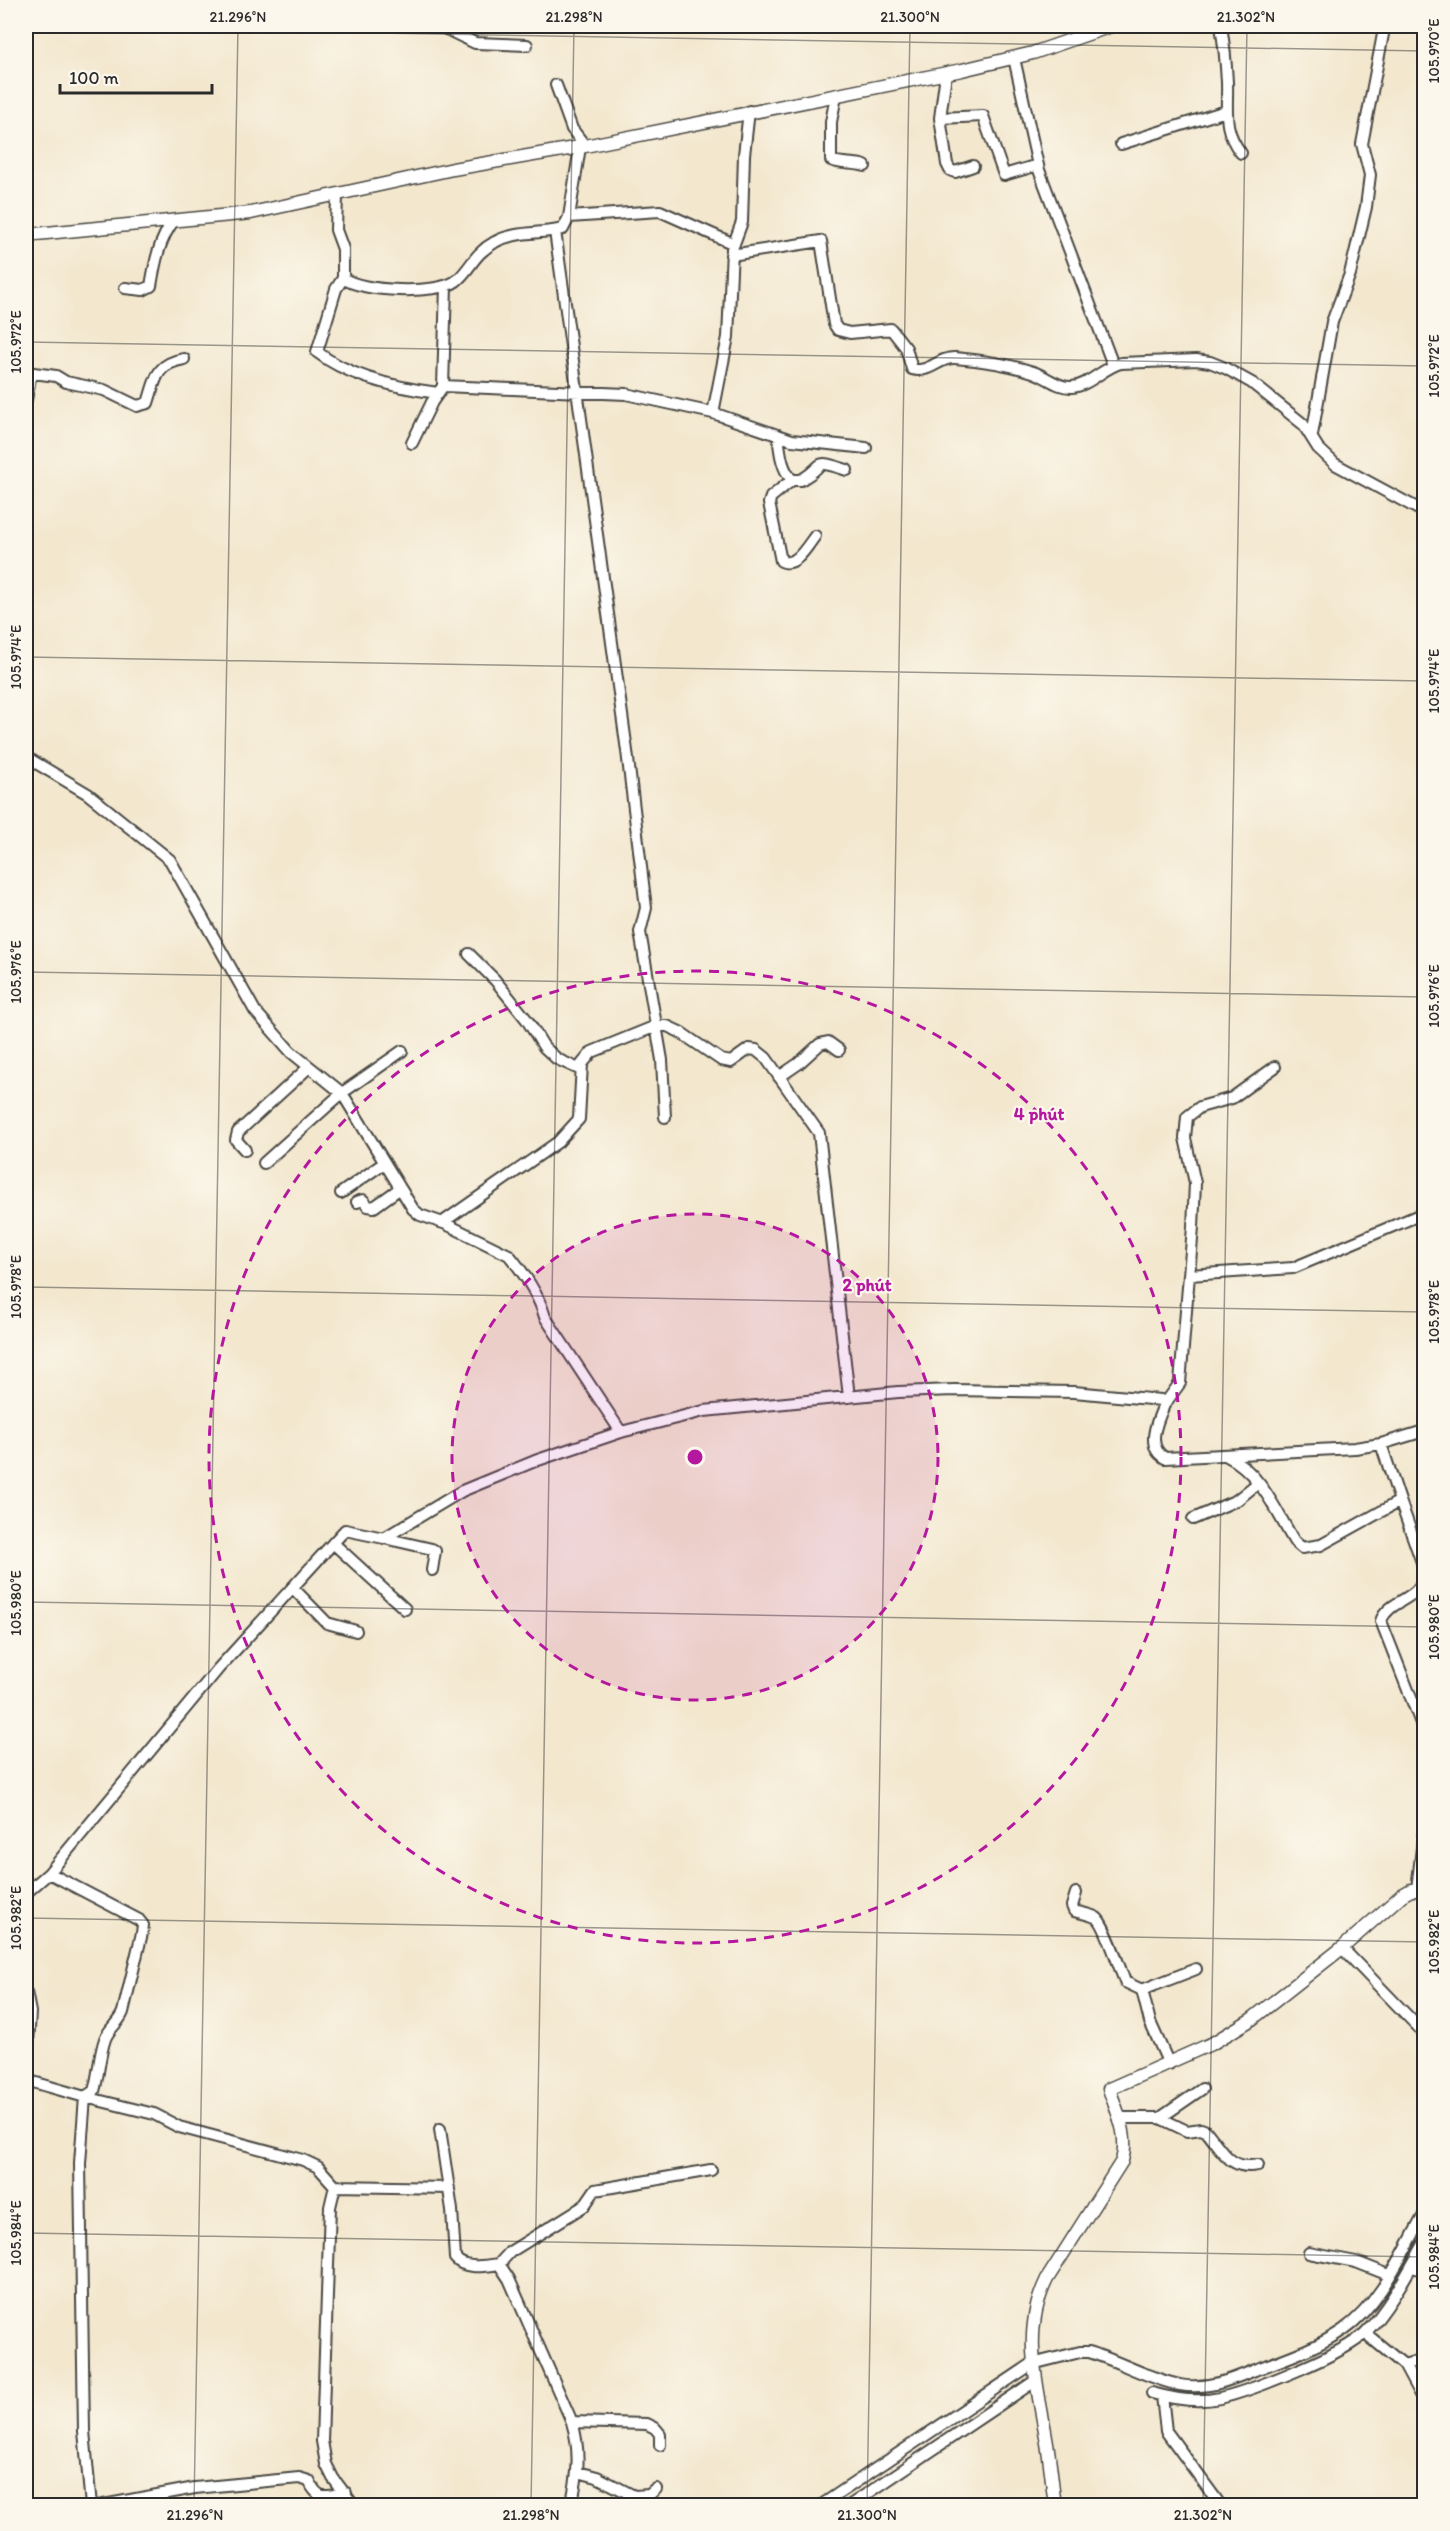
<svg xmlns="http://www.w3.org/2000/svg" width="1450" height="2531" font-family="Itim,sans-serif">
	<rect width="100%" height="100%" fill="#fbf7ec"/>
	<filter id="ink" filterUnits="userSpaceOnUse"><feTurbulence type="fractalNoise" baseFrequency=".0167" numOctaves="2"/><feDisplacementMap in="SourceGraphic" scale="12" xChannelSelector="R" yChannelSelector="G"/><feConvolveMatrix kernelMatrix="1 2 1 2 8 2 1 2 1" color-interpolation-filters="sRGB"/></filter>
	<filter id="wash" filterUnits="userSpaceOnUse"><feTurbulence type="fractalNoise" baseFrequency=".008" numOctaves="4" result="noise"/><feDisplacementMap in="SourceGraphic" scale="24" xChannelSelector="R" yChannelSelector="G"/><feGaussianBlur stdDeviation="1.35" result="paint"/><feColorMatrix in="noise" values="0 0 0 0 0 0 0 0 0 0 0 0 0 0 0 0 0 1.4 0 .05"/><feComposite in="paint" operator="in"/></filter>
	<g filter="url(#wash)">
		<rect width="100%" height="100%" fill="#f3e7ce"/>
	</g>
	<g filter="url(#ink)">
		<g fill="none" stroke-linecap="round" stroke-linejoin="round">
			<!-- minor casing -->
			<g stroke="#494743" stroke-width="14">
				<path id="minor" d="M440,26L475,43L527,45
					M1071,26L1080,36
					M1221,26C1224,44 1226,63 1227,82C1228,110 1222,129 1241,153
					M1014,58L1039,170L1113,365
					M946,74L940,118L947,164L950,170L955,172L973,166
					M556,85L572,129L585,146
					M836,96L831,122V160C841,165 854,162 865,166
					M940,118L983,116L1004,175L1038,165
					M1121,144L1226,111
					M337,195L336,230L343,249V278C361,292 437,295 456,281C471,269 473,254 495,242C514,231 542,234 563,229L569,217L580,147
					M569,217L660,211L734,244
					M555,231L627,751L646,908L640,932L662,1060L665,1117
					M731,255L821,241L834,324L838,330L850,333L891,329L906,348L912,369C929,374 939,357 955,358C979,360 1011,365 1033,372C1046,376 1058,388 1072,387C1089,386 1104,367 1121,363L1196,360L1210,362L1225,368L1252,383L1303,424L1318,448L1335,464L1424,512
					M343,278L336,289L317,352C349,377 399,388 438,393
					M125,288L143,290L151,286C155,262 159,240 174,220
					M26,372L56,376L66,382L104,390L137,406L148,403C156,379 155,364 184,359
					M443,386L626,394L713,413L728,337L732,249L742,222L744,155L749,111
					M26,400L31,373
					M713,413L792,440L866,448
					M778,435C780,451 781,468 792,480H801C828,465 810,458 847,470
					M1312,435L1332,322L1350,274L1366,207L1370,175L1362,144L1384,29L1387,26
					M412,443L432,402L443,386L446,286
					M792,480L771,497L769,503L781,561C796,568 807,546 815,536
					M26,757L88,794L170,860L255,1011L291,1052L342,1093L413,1209L420,1215L446,1224L509,1255C523,1272 539,1296 545,1317L621,1432
					M469,954L495,980L527,1020L544,1047L557,1059L581,1070
					M779,1077L798,1064L820,1044L828,1042L839,1050
					M245,1150L236,1140L238,1132L309,1067
					M264,1163L342,1093L402,1051
					M341,1193L384,1163
					M357,1202L363,1200L368,1206L374,1207L399,1189
					M443,1222L558,1142L579,1119L582,1064L592,1052L656,1026H667L680,1032L721,1060L731,1062L749,1049L756,1050L766,1058L819,1133L849,1397
					M1189,1275L1293,1268L1424,1213
					M1164,1405L1180,1383L1193,1227L1195,1183L1185,1138L1187,1117L1200,1107L1232,1098L1275,1067
					M1381,1444L1400,1501
					M1227,1456C1260,1472 1276,1511 1294,1541L1302,1548L1321,1545L1400,1501L1424,1568V1575
					M1193,1519L1237,1500L1258,1483
					M384,1538L432,1549L435,1551L432,1570
					M333,1543L405,1609
					M1424,1577C1419,1600 1388,1600 1381,1621L1424,1731
					M293,1588L327,1623L356,1631
					M1417,1889L1424,1831
					M26,1893L49,1873L218,1669L345,1530L384,1538L462,1491L535,1461L621,1432L704,1411L898,1392L954,1390L1074,1392L1161,1400L1164,1405C1157,1421 1145,1447 1165,1458L1355,1448L1381,1444L1424,1431
					M1076,1893L1072,1906L1074,1911C1081,1913 1090,1914 1097,1918C1104,1922 1121,1971 1125,1982L1142,1990L1150,2022L1169,2064
					M1342,1948L1424,2033
					M1142,1990L1196,1969
					M26,1992L30,2012L26,2078
					M26,2080L85,2097L94,2091C99,2074 99,2056 105,2039C109,2028 119,2023 123,2012L142,1933L143,1925L139,1920L49,1873
					M1119,2118H1160L1187,2131L1201,2129L1206,2131C1222,2150 1230,2171 1258,2165
					M1160,2118L1202,2089
					M440,2129L452,2210L455,2258C464,2270 486,2266 499,2264L509,2279L572,2422C581,2452 578,2476 571,2506
					M335,2186L330,2207L322,2441L326,2464L333,2478L354,2506
					M1309,2253L1356,2262L1389,2275
					M499,2264L510,2252L584,2206L595,2190L711,2170
					M1411,2267L1424,2270
					M1365,2333L1404,2365L1424,2402
					M1404,2365L1424,2359
					M1152,2393C1173,2399 1198,2403 1220,2398C1250,2391 1346,2354 1366,2332C1389,2309 1408,2272 1424,2244
					M1162,2396L1166,2431L1221,2506
					M572,2422L647,2424L655,2428L660,2434V2445
					M578,2472L597,2477L634,2496L649,2495L656,2489
					M91,2506L84,2431L80,2163L85,2097L154,2114L179,2127L303,2160L318,2167L335,2186L449,2188
					M98,2506L195,2488L299,2478L309,2481C319,2502 326,2496 346,2493
					M820,2506L1032,2364L1080,2352H1089C1119,2361 1149,2379 1180,2385C1206,2390 1231,2380 1255,2370C1284,2359 1317,2348 1343,2330C1381,2304 1402,2253 1424,2215
					M849,2506L1035,2381"/>
			</g>
			<!-- tertiary casing -->
			<g stroke="#494743" stroke-width="15">
				<path id="tertiary" d="M26,235L251,213L453,169L580,147L962,70L1033,53L1111,26
					M1055,2506C1052,2483 1050,2459 1046,2437C1037,2383 1021,2331 1047,2279L1122,2161C1129,2135 1118,2114 1109,2089L1213,2043L1252,2019L1342,1948L1402,1895L1411,1890H1424"/>
			</g>
			<!-- minor -->
			<use href="#minor" stroke="#fff" stroke-width="10"/>
			<!-- tertiary -->
			<use href="#tertiary" stroke="#fff" stroke-width="12"/>
		</g>
	</g>
	<!-- ticks -->
	<path fill="none" stroke="#2b2b2b" stroke-width="1.5" stroke-opacity="0.45" d="M26,27L1424,51M26,342L1424,366M26,657L1424,681M26,972L1424,997M26,1287L1424,1312M26,1602L1424,1627M26,1918L1424,1942M26,2233L1424,2257M194,2506L238,26M531,2506L574,26M867,2506L910,26M1203,2506L1247,26"/>
	<!-- distance rings -->
	<circle cx="695" cy="1457" r="243" fill="#b5179e" fill-opacity=".12"/>
	<g fill="none" stroke="#b5179e" stroke-width="3" stroke-dasharray="10 8">
		<circle cx="695" cy="1457" r="243"/>
		<circle cx="695" cy="1457" r="486"/>
	</g>
	<circle cx="695" cy="1457" r="9" fill="#b5179e" stroke="#fbf7ec" stroke-width="3"/>
	<g font-size="18" text-anchor="middle" font-weight="bold" fill="#b5179e" stroke="#fbf7ec" stroke-width="4.5" stroke-linejoin="round" paint-order="stroke">
		<text x="1039" y="1120">4 phút</text>
		<text x="867" y="1291">2 phút</text>
	</g>
	<!-- margin -->
	<rect width="1450" height="2531" fill="none" stroke="#fbf7ec" stroke-width="66"/>
	<!-- scale -->
	<path d="M60 84v9h152v-9" fill="none" stroke="#2b2b2b" stroke-width="3"/>
	<text x="69" y="84" font-size="18" fill="#2b2b2b" stroke="#fbf7ec" stroke-width="4.5" paint-order="stroke">100 m</text>
	<rect x="33" y="33" width="1384" height="2465" fill="none" stroke="#2b2b2b" stroke-width="2"/>
	<g font-size="15" text-anchor="middle" fill="#2b2b2b">
		<text x="238" y="22">21.296°N</text>
		<text x="574" y="22">21.298°N</text>
		<text x="910" y="22">21.300°N</text>
		<text x="1246" y="22">21.302°N</text>
		<text transform="translate(1434 51) rotate(-90)" y="5">105.970°E</text>
		<text transform="translate(16 342) rotate(-90)" y="5">105.972°E</text>
		<text transform="translate(1434 366) rotate(-90)" y="5">105.972°E</text>
		<text transform="translate(16 657) rotate(-90)" y="5">105.974°E</text>
		<text transform="translate(1434 681) rotate(-90)" y="5">105.974°E</text>
		<text transform="translate(16 972) rotate(-90)" y="5">105.976°E</text>
		<text transform="translate(1434 996) rotate(-90)" y="5">105.976°E</text>
		<text transform="translate(16 1287) rotate(-90)" y="5">105.978°E</text>
		<text transform="translate(1434 1312) rotate(-90)" y="5">105.978°E</text>
		<text transform="translate(16 1603) rotate(-90)" y="5">105.980°E</text>
		<text transform="translate(1434 1627) rotate(-90)" y="5">105.980°E</text>
		<text transform="translate(16 1918) rotate(-90)" y="5">105.982°E</text>
		<text transform="translate(1434 1942) rotate(-90)" y="5">105.982°E</text>
		<text transform="translate(16 2233) rotate(-90)" y="5">105.984°E</text>
		<text transform="translate(1434 2257) rotate(-90)" y="5">105.984°E</text>
		<text x="195" y="2520">21.296°N</text>
		<text x="531" y="2520">21.298°N</text>
		<text x="867" y="2520">21.300°N</text>
		<text x="1203" y="2520">21.302°N</text>
	</g>
</svg>
